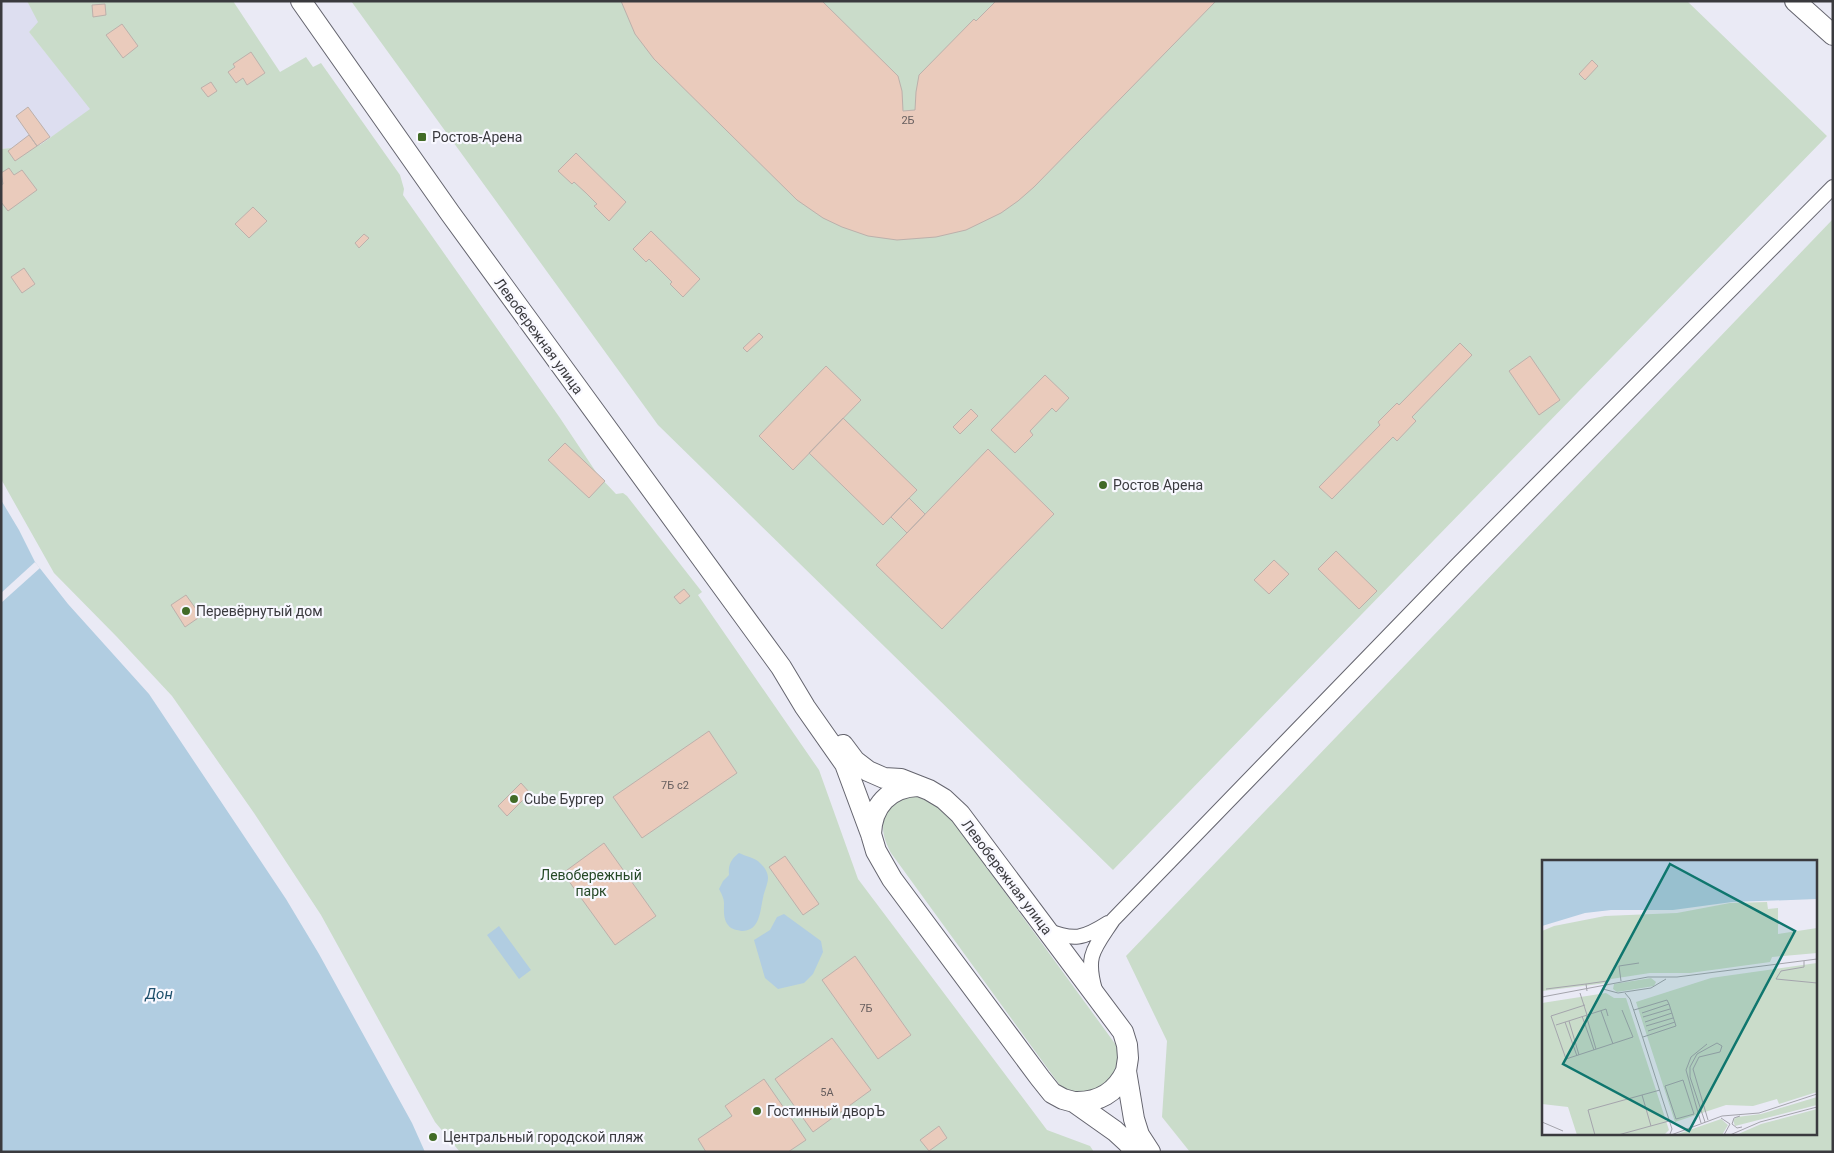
<svg xmlns="http://www.w3.org/2000/svg" width="1834" height="1153" font-family="Roboto,sans-serif">
	<rect width="100%" height="100%" fill="#eaeaf5"/>
	<!-- built -->
	<path fill="#dddef0" d="M1,1H27L39,22L29,32L91,109L40,145L1,149Z"/>
	<!-- green -->
	<path fill="#cadcca" fill-rule="evenodd" d="M27,1H233L280,72L306,57L313,67L321,63L400,175L404,189L403,195L560,418L598,475L616,494L623,493L627,496L702,592L698,595L819,770L858,879L1047,1130L1090,1146L1094,1152H460L435,1122L321,915L254,813L172,696L117,637L54,573L1,479V149L40,145L90,109L29,32L38,22Z
		M351,1H1687L1827,136L1113,870L658,425Z
		M1833,219V1152H1190L1162,1117L1167,1041L1126,956ZM1543,862H1815V1134H1543Z
		M914,793L936,798L1116,1045C1123,1074 1113,1078 1094,1095L1064,1091L891,853C884,839 880,829 886,813C888,809 891,803 895,800C900,797 908,795 914,793Z"/>
	<!-- water -->
	<path fill="#b1cde1" d="M1,500L19,530L35,562L68,604L149,694L286,899L319,954L412,1123L425,1152H1Z
		M739,853C745,856 756,858 760,863C774,877 766,883 763,898C760,911 760,931 742,931C737,930 732,930 728,925C723,919 724,910 724,903C724,898 721,893 719,889L723,881L729,875C728,865 731,859 739,853Z
		M784,914L821,941L823,952L813,974L804,983L778,989L765,978L754,940L770,930L777,917Z
		M499,926L531,970L519,979L487,935Z"/>
	<!-- pier -->
	<path fill="#eaeaf5" d="M35,562L40,568L1,603V593Z"/>
	<!-- building -->
	<path fill="#eacbbc" stroke="#bcb0ab" d="M621,1H822L898,76L902,91L903,111L915,110L916,92L919,75L974,19L976,21L996,1H1216L1034,187L1018,201L1001,213L966,230L936,237L897,240L868,236L842,227L823,218L797,200L654,59L635,34Z
		M105,4L106,15L93,17L92,5Z
		M122,24L138,46L123,58L106,35Z
		M251,52L265,73L247,85L243,78L236,83L228,72L235,67L233,64Z
		M1592,60L1598,66L1585,80L1579,74Z
		M211,82L217,91L208,97L201,88Z
		M28,107L50,137L37,146L16,116Z
		M29,135L37,146L15,161L8,151Z
		M576,153L626,202L609,221L594,206L597,204L586,193L574,182L572,184L558,171Z
		M9,168L14,175L22,170L37,190L8,211L1,202V185L3,184L1,173Z
		M253,207L267,221L249,238L235,224Z
		M651,231L700,279L683,297L670,284L672,282L649,259L646,262L633,249Z
		M364,234L369,238L359,248L355,243Z
		M24,268L35,284L22,293L11,277Z
		M759,333L763,337L747,352L743,348Z
		M1460,343L1472,355L1412,417L1416,421L1397,441L1393,437L1332,499L1319,487L1380,425L1378,422L1397,403L1399,405Z
		M1530,356L1560,400L1539,415L1509,371Z
		M826,366L861,400L793,470L759,436Z
		M1045,375L1069,398L1056,412L1052,408L1030,431L1033,435L1015,453L991,430Z
		M971,409L978,416L960,434L953,427Z
		M843,418L917,490L883,525L809,453Z
		M565,443L605,481L589,498L548,460Z
		M988,449L1054,514L942,629L876,565Z
		M909,498L925,514L907,533L891,517Z
		M1336,551L1377,591L1359,609L1318,569Z
		M1274,560L1289,574L1269,594L1254,580Z
		M684,589L690,596L680,604L674,597Z
		M186,595L201,616L185,627L171,605Z
		M709,731L737,773L642,838L613,797Z
		M521,783L530,793L507,816L498,806Z
		M604,843L656,916L615,945L563,873Z
		M785,856L819,904L803,915L769,867Z
		M855,956L911,1035L878,1059L822,980Z
		M832,1038L871,1090L813,1132L775,1079Z
		M764,1079L806,1140L788,1152H706L698,1139L732,1116L725,1106Z
		M939,1126L947,1138L929,1151L920,1140Z"/>
	<g fill="none" stroke-linecap="round" stroke-linejoin="round">
		<!-- minor casing -->
		<g stroke="#64646e" stroke-width="16">
			<path id="minor" d="M1046,930C1074,941 1083,939 1108,923
				M1095,990C1085,955 1094,949 1113,920L1459,563L1833,187"/>
		</g>
		<!-- secondary casing -->
		<g stroke="#64646e" stroke-width="22">
			<path id="secondary" d="M301,1L450,213L781,667L805,707L845,764L871,834L876,851L892,879L1040,1078L1052,1093L1063,1099L1074,1102L1115,1131L1128,1143L1135,1152
				M1795,1L1833,35
				M843,745L855,761L868,771L884,778L901,779L929,790L944,799L960,814L1123,1032L1127,1045L1128,1058L1126,1071L1134,1119L1139,1135L1150,1152
				M871,834C872,806 889,787 918,786
				M1074,1102C1098,1103 1116,1093 1126,1071"/>
		</g>
		<!-- minor -->
		<use href="#minor" stroke="#fff" stroke-width="14"/>
		<!-- secondary -->
		<use href="#secondary" stroke="#fff" stroke-width="20"/>
	</g>
	<!-- markers -->
	<g fill="#426b27" stroke="#f8f8ff" stroke-width="2">
		<rect x="417" y="132" width="10" height="10" rx="2.5"/>
		<circle cx="1103" cy="485" r="5"/>
		<circle cx="186" cy="611" r="5"/>
		<circle cx="514" cy="799" r="5"/>
		<circle cx="757" cy="1111" r="5"/>
		<circle cx="433" cy="1137" r="5"/>
	</g>
	<g text-anchor="middle" stroke-width="4.5" stroke-linejoin="round" paint-order="stroke">
		<!-- number labels -->
		<g font-size="11" fill="#665e5e">
			<text x="908" y="124">2Б</text>
			<text x="675" y="789">7Б с2</text>
			<text x="866" y="1012">7Б</text>
			<text x="827" y="1096">5А</text>
		</g>
		<!-- poi labels -->
		<g font-size="14" fill="#3a3a3e" stroke="#f8f8ff" text-anchor="start">
			<text x="432" y="142">Ростов-Арена</text>
			<text x="1113" y="490">Ростов Арена</text>
			<text x="196" y="616">Перевёрнутый дом</text>
			<text x="524" y="804">Cube Бургер</text>
			<text x="767" y="1116">Гостинный дворЪ</text>
			<text x="443" y="1142">Центральный городской пляж</text>
		</g>
		<!-- street labels -->
		<g font-size="14" fill="#3a3a3e" stroke="#f8f8ff">
			<text transform="translate(539 336) rotate(54)" y="5">Левобережная улица</text>
			<text transform="translate(1007 877) rotate(53)" y="5">Левобережная улица</text>
		</g>
		<!-- park labels -->
		<g font-size="14" fill="#264927" stroke="#f8f8ff">
			<text x="591" y="880">Левобережный<tspan x="591" dy="16">парк</tspan></text>
		</g>
		<!-- water labels -->
		<g font-size="15" font-style="italic" fill="#20516d" stroke="#f8f8ff">
			<text x="159" y="999">Дон</text>
		</g>
	</g>
	<!-- overview -->
	<g transform="translate(1542 860)">
		<rect width="275" height="275" fill="#eaeaf5"/>
		<path d="M225,42L226,49L236,48V74L275,68V93L230,97L228,102L148,113H108L69,119L65,123L0,131V71L12,66L63,56L135,53L188,43ZM275,103V232L237,244L235,239L211,246L184,245L133,262L94,142L169,118ZM109,118L114,122L112,126L75,132L71,129L72,124ZM64,133L72,138H84L127,270L122,275H35L26,247L0,244V143ZM275,237V245L193,266L191,260L195,257L219,254ZM275,249V275H194L219,264ZM179,259L186,265L180,275H133Z" fill="#cadcca"/>
		<path d="M0,0H275V39L190,42L131,50H69L43,53L0,66Z" fill="#b1cde1"/>
		<path fill="none" stroke="#b1cde1" stroke-width="2.5" d="M0,11L56,0"/>
		<path fill="none" stroke="#a4a4ac" stroke-width="1" d="M262,101V107L239,111L234,119L275,123M79,121L77,106L97,103M44,124L65,121M4,129L44,124L45,131M61,129L76,133L109,128L124,119M38,133L45,155M83,133L88,139L97,166L130,269L128,274M0,137L106,117H135L275,99M43,145L9,156L24,199L91,177L80,150M92,150L125,140L127,144L134,166L101,177M59,151L71,184M100,153L127,144M44,155L54,189M40,156L52,190M101,157L128,149M27,161L37,195M23,162L35,196M103,162L130,153M14,165L64,149L66,156M104,166L131,158M106,171L133,162M141,220L152,254L134,259L123,226ZM100,235L109,266M198,256L192,258L190,264L195,268L200,267M179,258L188,264L182,275M0,262L21,271M163,262L148,217V207L155,194L175,183L180,186L178,192L157,197L151,209L166,260M159,263L144,210L149,197L165,184M53,275L46,250L118,230M76,275L127,261M129,275L180,256L217,253L275,234M188,275L218,262L275,247"/>
		<path fill="#0f766e" fill-opacity="0.15" stroke="#0f766e" stroke-width="2.5" d="M128,4L253,71L147,271L21,204Z"/>
		<rect width="275" height="275" fill="none" stroke="#3a3a3e" stroke-width="2.5"/>
	</g>
	<!-- border -->
	<rect width="1834" height="1153" fill="none" stroke="#3a3a3e" stroke-width="5"/>
</svg>
